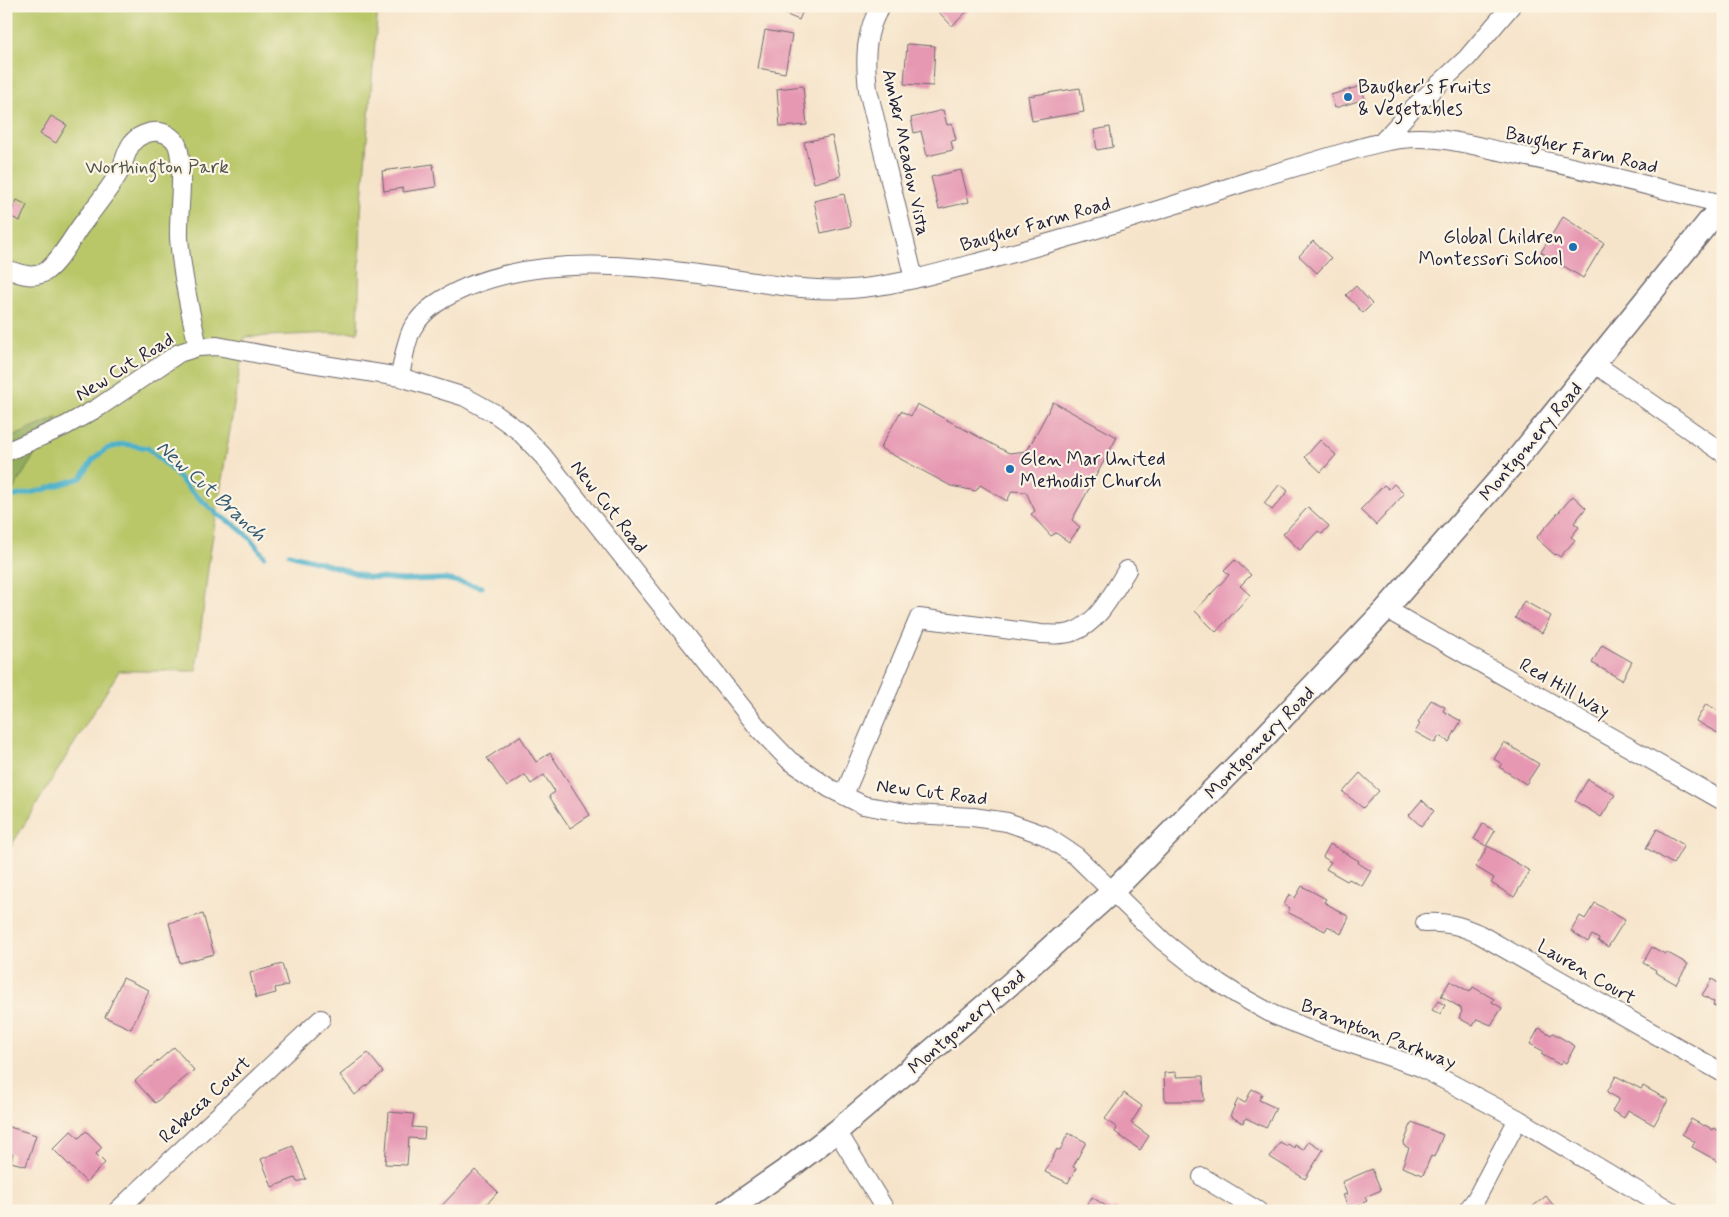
<svg xmlns="http://www.w3.org/2000/svg" width="1729" height="1217" font-family="Mynerve,sans-serif">
	<rect width="100%" height="100%" fill="#fcf5e5"/>
	<filter id="ink" filterUnits="userSpaceOnUse"><feTurbulence type="fractalNoise" baseFrequency=".02" numOctaves="2"/><feDisplacementMap in="SourceGraphic" scale="10" xChannelSelector="R" yChannelSelector="G"/><feConvolveMatrix kernelMatrix="1 2 1 2 8 2 1 2 1" color-interpolation-filters="sRGB"/></filter>
	<filter id="wash" filterUnits="userSpaceOnUse"><feTurbulence type="fractalNoise" baseFrequency=".0096" numOctaves="4" result="noise"/><feDisplacementMap in="SourceGraphic" scale="20" xChannelSelector="R" yChannelSelector="G"/><feGaussianBlur stdDeviation="1.12" result="paint"/><feColorMatrix in="noise" values="0 0 0 0 0 0 0 0 0 0 0 0 0 0 0 0 0 1.4 0 .05"/><feComposite in="paint" operator="in"/></filter>
	<g filter="url(#wash)">
		<rect width="100%" height="100%" fill="#f6e4ca"/>
		<!-- green -->
		<path fill="#b9c769" stroke="#6e7452" d="M6,6H378L361,213L358,332L245,337L209,560L196,671H119L6,854V501L57,418L6,440Z"/>
		<!-- forest -->
		<path fill="#92ac5d" stroke="#5a674c" d="M58,417L6,501V440Z"/>
		<g fill="none" stroke-linecap="round" stroke-linejoin="round">
			<!-- stream -->
			<path stroke="#4bb1ca" stroke-width="5" d="M6,498L43,490L81,478L93,460L106,449L124,444L148,448L173,471L188,488L218,515L235,525L250,538L264,556
				M289,554L319,562L367,577L403,580L445,579L482,587"/>
		</g>
		<g id="blocks">
			<!-- building -->
			<path fill="#e698b3" d="M774,6H805L799,20L773,9Z
				M933,6H973L952,26Z
				M765,30L792,35L785,73L758,68Z
				M907,44L935,46L933,86L904,84Z
				M803,86L807,125L780,127L777,89Z
				M1361,86L1365,99L1335,108L1331,95Z
				M1080,88L1084,112L1032,121L1028,96Z
				M943,110L947,125L952,124L956,140L951,141L953,150L927,156L921,131L914,133L911,118Z
				M51,116L67,125L56,143L40,134Z
				M1110,127L1113,147L1097,150L1094,130Z
				M832,136L841,176L814,183L804,142Z
				M433,164L436,187L403,192V188L384,191L382,171Z
				M961,170L969,202L939,209L931,177Z
				M844,194L851,226L821,233L814,201Z
				M17,200L27,205L20,221L9,216Z
				M1563,217L1604,243L1583,278L1541,252Z
				M1313,241L1331,258L1317,273L1299,256Z
				M1356,286L1372,304L1363,313L1346,295Z
				M1053,402L1117,437L1072,520L1080,527L1069,542L1056,533L1051,536L1031,514L1035,511L1026,492L1012,491L1007,501L980,485L976,491L951,486L880,448L901,411L911,416L917,404L1009,453L1027,451Z
				M1320,440L1336,455L1321,472L1305,457Z
				M1280,484L1288,491L1272,510L1264,503Z
				M1394,484L1404,494L1376,525L1360,510L1384,485L1389,489Z
				M1573,496L1586,508L1574,523L1579,527L1571,537L1575,540L1560,557L1556,554L1555,555L1536,538Z
				M1308,507L1329,526L1322,534L1318,531L1300,550L1283,534Z
				M1235,560L1251,575L1240,586L1250,595L1216,632L1195,611L1229,575L1224,571Z
				M1524,601L1551,616L1542,633L1515,618Z
				M1602,645L1632,662L1622,680L1592,663Z
				M1431,700L1445,707L1443,711L1461,721L1449,742L1439,736L1435,743L1415,732L1420,724L1418,723Z
				M1706,704L1723,713V736L1696,721Z
				M520,736L536,762L550,753L590,815L570,828L549,796L555,792L544,775L531,784L525,775L507,787L487,758Z
				M1504,742L1539,764L1526,784L1499,767L1502,764L1494,759Z
				M1360,773L1379,791L1363,808L1343,792Z
				M1588,779L1615,795L1601,817L1575,801Z
				M1422,800L1434,811L1421,826L1409,815Z
				M1483,824L1495,831L1486,846L1474,839Z
				M1657,829L1684,845L1673,864L1646,848Z
				M1330,844L1359,861L1358,863L1371,871L1362,886L1349,879L1347,881L1326,869L1331,862L1323,857Z
				M1488,846L1530,871L1514,897L1491,883L1494,878L1476,867Z
				M1302,886L1326,899L1324,902L1349,917L1341,934L1328,926L1325,931L1287,912L1290,908L1284,905L1289,894L1295,898Z
				M1595,903L1625,920L1608,947L1598,941L1599,939L1592,935L1588,942L1571,931L1580,916L1585,919Z
				M203,914L214,954L180,963L169,923Z
				M1652,947L1665,954L1666,952L1688,964L1676,984L1655,972L1656,970L1643,963Z
				M282,964L288,985L275,988L276,993L256,998L250,973Z
				M123,978L149,990L131,1029L105,1017Z
				M1712,979L1723,986V1011L1713,1005L1714,1002L1702,995Z
				M1450,981L1470,992L1473,987L1494,999L1492,1002L1502,1008L1491,1025L1477,1019L1473,1026L1459,1018L1462,1011L1461,1010V1008L1441,996Z
				M1438,1001L1445,1005L1440,1014L1432,1010Z
				M1539,1028L1551,1035L1553,1033L1575,1046L1566,1063L1562,1061L1560,1065L1541,1054L1543,1051L1530,1044Z
				M174,1047L194,1070L155,1103L135,1081Z
				M368,1053L383,1072L355,1095L340,1075Z
				M1176,1072V1077L1203,1076L1204,1101H1165L1164,1073Z
				M1616,1076L1641,1089L1643,1086L1668,1100L1654,1125L1628,1110L1624,1118L1612,1111L1619,1099L1607,1092Z
				M1252,1089L1262,1094L1259,1100L1276,1108L1266,1128L1246,1118L1243,1123L1230,1116L1238,1099L1245,1103Z
				M1124,1093L1142,1106L1131,1123L1149,1136L1140,1150L1115,1132L1117,1128L1105,1119Z
				M389,1112L414,1114L412,1127L425,1128L424,1139L409,1138L407,1165L385,1164Z
				M1691,1119L1704,1126L1705,1125L1713,1130L1714,1128L1723,1133V1164L1692,1147L1695,1142L1682,1134Z
				M1412,1122L1443,1135L1434,1157L1431,1156L1423,1175L1402,1167L1409,1148L1403,1145Z
				M6,1126L36,1135L26,1166L11,1162L13,1154L6,1152Z
				M71,1131L79,1138L86,1131L102,1147L96,1154L105,1163L86,1182L53,1149Z
				M1068,1133L1086,1142L1073,1167L1076,1168L1068,1183L1045,1172L1057,1149L1060,1151Z
				M1309,1141L1323,1150L1305,1179L1270,1157L1280,1142L1287,1146L1288,1144L1294,1148L1295,1145L1303,1150Z
				M293,1146L306,1179L297,1182L295,1178L272,1187L261,1159Z
				M1372,1169L1381,1190L1365,1197L1367,1201L1349,1209L1343,1195L1347,1194L1342,1182Z
				M475,1170L498,1192L480,1211H437Z
				M1546,1196L1558,1211H1527Z
				M1092,1197L1112,1210L1114,1208L1119,1211H1083Z"/>
		</g>
	</g>
	<g filter="url(#ink)">
		<use href="#blocks" fill-opacity="0" stroke="#6c666d" stroke-width="1"/>
		<g fill="none" stroke-linecap="round" stroke-linejoin="round">
			<!-- minor casing -->
			<g stroke="#6c666d" stroke-width="20">
				<path id="minor" d="M881,6C864,31 865,62 868,90L914,279
					M1383,141L1412,109L1467,58L1511,6
					M12,271C23,275 34,278 45,272C58,263 71,240 80,227C94,208 108,192 120,171C124,163 126,151 132,143C137,136 149,131 159,132C167,133 176,139 178,147C185,174 178,210 179,238C182,275 190,311 198,347
					M1595,364L1723,453
					M400,377C403,361 405,344 412,329C424,308 446,296 467,287C543,255 639,265 719,277C763,283 808,292 852,289C897,286 940,272 984,261C1075,237 1165,208 1255,179C1282,171 1309,163 1336,155C1363,147 1390,138 1419,138C1449,138 1480,147 1509,153C1581,168 1652,187 1723,204
					M6,452L65,426L99,407L179,353L198,347L217,346L292,360L400,377L465,397L494,413L519,431L543,456L760,730L789,760L829,788L863,805L911,814L973,817L1007,822L1044,835L1076,856L1163,941L1202,972L1238,995L1274,1015L1319,1033L1420,1067L1518,1119L1671,1211
					M1386,609L1723,801
					M844,795L919,618L1041,634C1052,634 1063,636 1073,632C1099,623 1113,592 1127,570
					M1425,923C1447,922 1459,925 1479,934L1723,1073
					M837,1131L886,1211
					M1202,1177L1258,1211
					M117,1211L321,1019
					M1467,1211L1476,1199L1518,1119"/>
			</g>
			<!-- major casing -->
			<g stroke="#6c666d" stroke-width="25">
				<path id="major" d="M727,1211L793,1165L837,1131L1009,985L1113,891L1251,751L1386,609L1517,459L1723,204"/>
			</g>
			<!-- minor -->
			<use href="#minor" stroke="#fff" stroke-width="18"/>
			<!-- major -->
			<use href="#major" stroke="#fff" stroke-width="22"/>
		</g>
	</g>
	<!-- markers -->
	<g fill="#1f6fb2" stroke="#fcf5e5" stroke-width="2">
		<circle cx="1348" cy="97" r="5"/>
		<circle cx="1573" cy="247" r="5"/>
		<circle cx="1010" cy="469" r="5"/>
	</g>
	<g text-anchor="middle" stroke-width="4.5" stroke-linejoin="round" paint-order="stroke">
		<!-- poi labels -->
		<g font-size="19" fill="#22223b" stroke="#fcf5e5" text-anchor="start">
			<text x="1358" y="93">Baugher's Fruits<tspan x="1358" dy="22">&amp; Vegetables</tspan></text>
			<text x="1563" y="243" text-anchor="end">Global Children<tspan x="1563" dy="22">Montessori School</tspan></text>
			<text x="1020" y="465">Glen Mar United<tspan x="1020" dy="22">Methodist Church</tspan></text>
		</g>
		<!-- street labels -->
		<g font-size="19" fill="#22223b" stroke="#fcf5e5">
			<text transform="translate(1582 149) rotate(13)" y="7">Baugher Farm Road</text>
			<text transform="translate(907 152) rotate(78)" y="7">Amber Meadow Vista</text>
			<text transform="translate(1035 223) rotate(-16)" y="7">Baugher Farm Road</text>
			<text transform="translate(124 366) rotate(-32)" y="7">New Cut Road</text>
			<text transform="translate(1530 441) rotate(-50)" y="7">Montgomery Road</text>
			<text transform="translate(610 506) rotate(52)" y="7">New Cut Road</text>
			<text transform="translate(1565 687) rotate(30)" y="7">Red Hill Way</text>
			<text transform="translate(1259 742) rotate(-46)" y="7">Montgomery Road</text>
			<text transform="translate(932 791) rotate(7)" y="7">New Cut Road</text>
			<text transform="translate(1587 971) rotate(30)" y="7">Lauren Court</text>
			<text transform="translate(966 1021) rotate(-41)" y="7">Montgomery Road</text>
			<text transform="translate(1379 1033) rotate(21)" y="7">Brampton Parkway</text>
			<text transform="translate(204 1099) rotate(-43)" y="7">Rebecca Court</text>
		</g>
		<!-- park labels -->
		<g font-size="19" fill="#4f5449" stroke="#fcf5e5">
			<text x="157" y="173">Worthington Park</text>
		</g>
		<!-- water labels -->
		<g font-size="20" font-style="italic" fill="#325b74" stroke="#fcf5e5">
			<text transform="translate(212 490) rotate(42)" y="7">New Cut Branch</text>
		</g>
	</g>
	<!-- margin -->
	<rect width="1729" height="1217" fill="none" stroke="#fcf5e5" stroke-width="25"/>
</svg>
